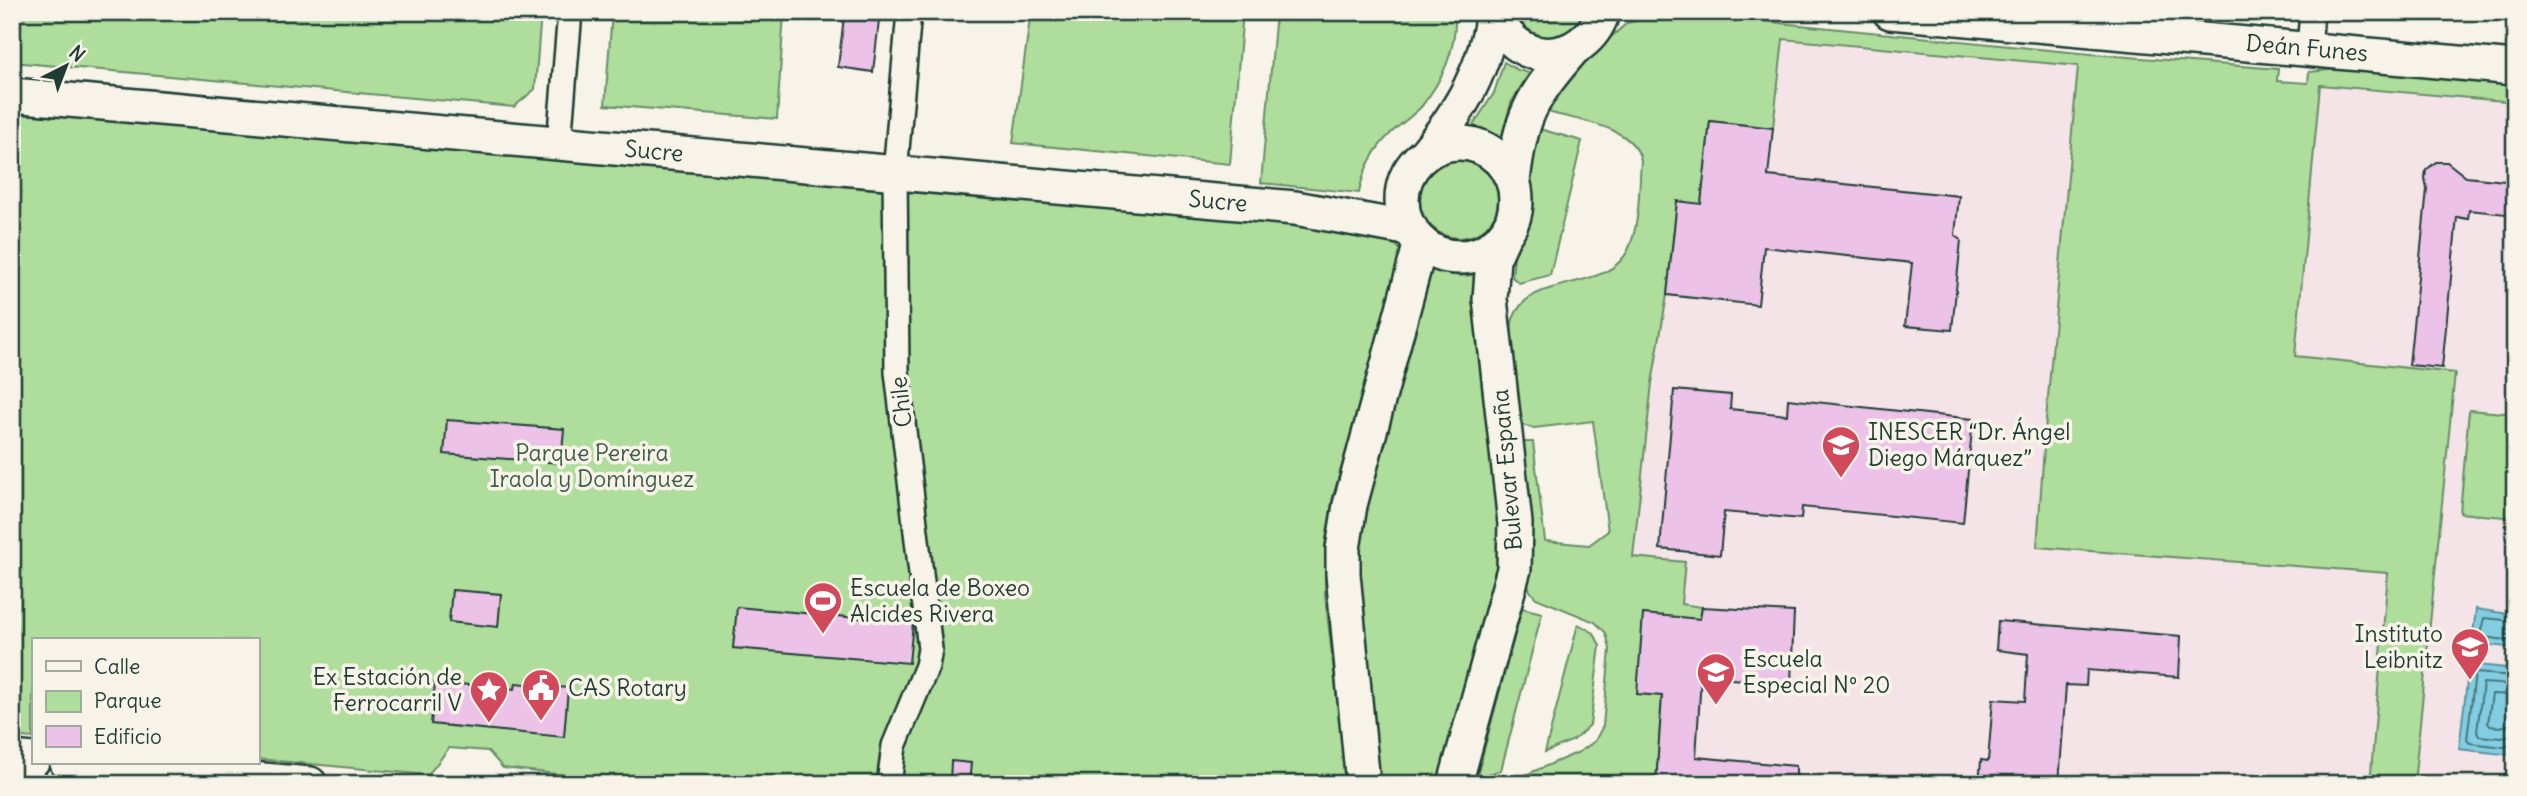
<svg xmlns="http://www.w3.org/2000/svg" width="2527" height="796" font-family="Delius,sans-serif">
	<rect width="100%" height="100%" fill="#f7f3e8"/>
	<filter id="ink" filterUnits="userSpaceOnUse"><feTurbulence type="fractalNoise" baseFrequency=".0143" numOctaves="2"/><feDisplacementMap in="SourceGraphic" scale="14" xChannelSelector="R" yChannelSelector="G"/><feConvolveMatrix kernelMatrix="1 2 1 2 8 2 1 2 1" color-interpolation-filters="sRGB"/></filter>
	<g filter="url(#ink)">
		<!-- built -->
		<path fill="#f4e4e8" d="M1783,39L2078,66L2046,419L2037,547L2388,573L2370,784H1656L1662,696L1643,614L1702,607L1681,605L1633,557L1652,383L1667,295L1758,305L1766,231L1785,250L1926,264L1906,325L1952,330L1961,240L1955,235L1959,196L1795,179L1765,203Z
			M2320,85L2515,102V784H2414L2455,373L2295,356Z"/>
		<!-- green -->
		<path fill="#afdd9c" stroke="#678d68" stroke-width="2" d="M12,12H541L535,89L514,107L12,62Z
			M612,12L784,13L777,119L605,105Z
			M977,12H1243L1230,164L1013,143L1030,18Z
			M1276,12H1455C1457,47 1443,80 1421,107C1412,116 1402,123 1392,132C1375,148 1363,170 1359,193L1261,183Z
			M1515,12H1585C1583,17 1580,23 1576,27C1556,47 1525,36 1515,12Z
			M1661,14L1701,15L2079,53L2278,69L2277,81L2308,83L2309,72L2387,64L2515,77V102L2320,85L2295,356L2455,373L2414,784H2370L2388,573L2037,547L2046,419L2078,66L1783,39L1773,128L1710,121L1701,204L1677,202L1667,295L1652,383L1633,557L1685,562L1681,604L1702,607L1700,619L1644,614L1662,696L1656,784H1504L1579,752L1595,741L1603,726L1610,649L1606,633L1595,622L1536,598L1530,591L1528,585L1531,528L1522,442H1533L1545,541L1589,545L1608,531L1593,421L1534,428L1521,425C1518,402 1507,337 1513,319C1529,272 1607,294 1628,250C1640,227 1639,187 1641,160C1633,126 1580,121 1551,113L1545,107L1578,66L1627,23Z
			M1504,62L1518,70L1529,73L1511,103L1501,139L1482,128L1472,127L1494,93Z
			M12,113L1291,219L1391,241L1400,249L1401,259L1333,497L1325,545V595L1347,784H898L923,648L882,784H584L574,776L503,768L488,751L449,748L428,775L257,759V640H33V738L12,736Z
			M1536,128L1582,141L1550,275L1519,283L1512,277L1515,246L1532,204L1528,177Z
			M1420 199a39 39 0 1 1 78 0a39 39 0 1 1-78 0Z
			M1430,270L1459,276L1474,275L1503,548L1440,784H1379L1358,566L1360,527Z
			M2469,410L2515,414V518L2460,513Z
			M1522,608L1542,613L1501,770L1484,776H1477Z
			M1578,624L1594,633L1600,646L1590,725L1574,740L1545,752Z"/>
		<!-- water -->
		<path fill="#83cde3" stroke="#5b939d" stroke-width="2" d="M2476,609L2515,615V648L2472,643Z
			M2469,664L2515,669V722L2511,755L2459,749Z"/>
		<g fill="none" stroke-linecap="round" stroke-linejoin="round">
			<!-- shore -->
			<path stroke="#47777a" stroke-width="2" d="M2515,621L2484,618L2480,634L2483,637L2515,641
				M2515,676L2475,673L2467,740L2470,743L2504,747L2515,743
				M2515,685L2483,683L2477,732L2479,736L2501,738L2515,735
				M2515,695L2492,694L2488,723L2490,726L2499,727L2515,724"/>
		</g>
		<!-- building -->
		<path fill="#edc2e9" stroke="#1f3d34" stroke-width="2" d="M844,17L879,21L873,72L838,67Z
			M1710,121L1773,128L1768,176L1959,196L1955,235L1961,240L1952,330L1905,326L1912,263L1764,247L1758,305L1667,295L1677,201L1701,204Z
			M2436,162H2447L2466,177L2515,182V215L2469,210L2468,219L2457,217L2442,368L2409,365L2427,189L2425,178L2426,170Z
			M1674,390L1731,395L1730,409L1787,415L1788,399L1973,419L1963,523L1802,507L1801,519L1724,512L1720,555L1660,549Z
			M447,420L564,429L561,463L444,454Z
			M452,590L501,594L498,627L449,622Z
			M737,607L913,623L909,663L733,648Z
			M1702,607L1794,612L1791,683L1701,677L1696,757L1796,766V784H1656L1662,696L1637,694L1643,614L1700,619Z
			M1998,621L2181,636L2179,677L2087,670L2086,686L2066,685L2059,784H1979L1981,760L1988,761L1993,699L2025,701L2028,654L1996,650Z
			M435,682L515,689L516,683L568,688L564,737L431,724Z
			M951,761L971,763L969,784H950Z"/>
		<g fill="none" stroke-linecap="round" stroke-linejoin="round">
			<!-- street casing -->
			<g stroke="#1f3d34" stroke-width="28">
				<path id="street" d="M2309,48L2312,12
					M559,143L570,12
					M889,784L894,746L927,666L930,649L897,372L895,173L909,12"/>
			</g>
			<!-- secondary casing -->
			<g stroke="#1f3d34" stroke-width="38">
				<path id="secondary" d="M1495,12C1513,69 1584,68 1603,12
					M1890,12L2515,68
					M12,95L1295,208L1411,229
					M1402 200a57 57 0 1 1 114 0a57 57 0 1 1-114 0Z
					M1426,153C1461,110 1486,68 1493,12
					M1513,182C1520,117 1530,99 1573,49
					M12,758L33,760
					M67,763L310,784
					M1363,784L1343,574V549L1350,505L1421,242
					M1455,784L1514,569L1515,523L1490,299L1493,259L1504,235"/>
			</g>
			<!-- street -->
			<use href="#street" stroke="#f7f3e8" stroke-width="23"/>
			<!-- secondary -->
			<use href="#secondary" stroke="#f7f3e8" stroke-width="33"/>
		</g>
	</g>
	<!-- icons -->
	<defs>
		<g id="university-pin" transform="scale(2.0125)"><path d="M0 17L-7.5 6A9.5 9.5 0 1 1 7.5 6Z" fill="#d1495b" stroke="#f7f3e8"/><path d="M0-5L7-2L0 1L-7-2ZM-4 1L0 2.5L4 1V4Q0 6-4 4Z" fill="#fff"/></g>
		<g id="stadium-pin" transform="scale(2.0125)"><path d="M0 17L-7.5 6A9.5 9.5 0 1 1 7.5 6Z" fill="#d1495b" stroke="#f7f3e8"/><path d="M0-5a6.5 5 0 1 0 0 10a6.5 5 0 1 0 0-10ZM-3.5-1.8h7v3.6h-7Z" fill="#fff"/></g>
		<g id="school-pin" transform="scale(2.0125)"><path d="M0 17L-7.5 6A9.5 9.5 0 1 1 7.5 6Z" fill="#d1495b" stroke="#f7f3e8"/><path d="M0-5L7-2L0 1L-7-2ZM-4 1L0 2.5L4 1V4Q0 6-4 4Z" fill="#fff"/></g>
		<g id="civic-pin" transform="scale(2.0125)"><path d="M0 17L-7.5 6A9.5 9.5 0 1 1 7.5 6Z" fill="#d1495b" stroke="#f7f3e8"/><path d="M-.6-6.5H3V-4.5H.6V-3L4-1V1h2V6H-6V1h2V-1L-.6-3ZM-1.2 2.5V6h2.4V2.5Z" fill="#fff"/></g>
		<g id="sight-pin" transform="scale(2.0125)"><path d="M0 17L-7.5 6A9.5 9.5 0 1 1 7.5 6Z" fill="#d1495b" stroke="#f7f3e8"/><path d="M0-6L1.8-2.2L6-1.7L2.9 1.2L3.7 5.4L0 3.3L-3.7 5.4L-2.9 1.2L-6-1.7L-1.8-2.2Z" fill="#fff"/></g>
	</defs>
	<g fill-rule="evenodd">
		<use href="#university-pin" x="1841" y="445"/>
		<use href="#stadium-pin" x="823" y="601"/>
		<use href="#university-pin" x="2470" y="647"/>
		<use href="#school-pin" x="1716" y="672"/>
		<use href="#civic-pin" x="541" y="688"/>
		<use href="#sight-pin" x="489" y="690"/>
	</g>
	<g text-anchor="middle" stroke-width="7" stroke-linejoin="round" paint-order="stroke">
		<!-- street labels -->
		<g font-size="23" fill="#1f3d34" stroke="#f7f3e8">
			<text transform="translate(2307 48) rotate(5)" y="8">Deán Funes</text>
			<text transform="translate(654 151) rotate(5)" y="8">Sucre</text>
			<text transform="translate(1218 201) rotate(5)" y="8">Sucre</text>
			<text transform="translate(901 402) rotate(-96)" y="8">Chile</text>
			<text transform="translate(1507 470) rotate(-95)" y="8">Bulevar España</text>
		</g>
		<!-- poi labels -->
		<g font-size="23" fill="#1f3d34" stroke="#f7f3e8" text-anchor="start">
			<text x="1868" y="440">INESCER “Dr. Ángel<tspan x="1868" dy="26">Diego Márquez”</tspan></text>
			<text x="850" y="596">Escuela de Boxeo<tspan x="850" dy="26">Alcides Rivera</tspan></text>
			<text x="2443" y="642" text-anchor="end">Instituto<tspan x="2443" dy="26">Leibnitz</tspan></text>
			<text x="1743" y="667">Escuela<tspan x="1743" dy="26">Especial Nº 20</tspan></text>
			<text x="462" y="685" text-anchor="end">Ex Estación de<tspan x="462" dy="26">Ferrocarril V</tspan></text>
			<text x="568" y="696">CAS Rotary</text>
		</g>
		<!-- park labels -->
		<g font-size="23" fill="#3c5d49" stroke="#f7f3e8">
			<text x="592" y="461">Parque Pereira<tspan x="592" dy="26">Iraola y Domínguez</tspan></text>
		</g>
	</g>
	<!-- margin -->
	<rect width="2527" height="796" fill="none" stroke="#f7f3e8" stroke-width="42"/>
	<rect x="21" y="21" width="2485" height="754" fill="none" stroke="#1f3d34" stroke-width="2.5" filter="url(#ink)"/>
	<!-- legend -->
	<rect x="32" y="638" width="228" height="126" fill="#f7f3e8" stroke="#a1aaa0" stroke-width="2"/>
	<rect x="46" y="661" width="35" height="10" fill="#f7f3e8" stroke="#a1aaa0" stroke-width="2"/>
	<text x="94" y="674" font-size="21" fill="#1f3d34">Calle</text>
	<rect x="46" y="691" width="35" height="21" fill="#afdd9c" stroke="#a1aaa0" stroke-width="2"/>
	<text x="94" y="708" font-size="21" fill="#1f3d34">Parque</text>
	<rect x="46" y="726" width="35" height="21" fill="#edc2e9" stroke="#a1aaa0" stroke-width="2"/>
	<text x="94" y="744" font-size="21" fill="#1f3d34">Edificio</text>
	<!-- north arrow -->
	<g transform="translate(66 66) rotate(42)" stroke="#f7f3e8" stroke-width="5" paint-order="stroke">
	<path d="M0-5L12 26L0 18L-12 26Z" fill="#1f3d34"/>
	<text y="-10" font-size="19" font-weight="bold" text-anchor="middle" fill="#1f3d34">N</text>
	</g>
</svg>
